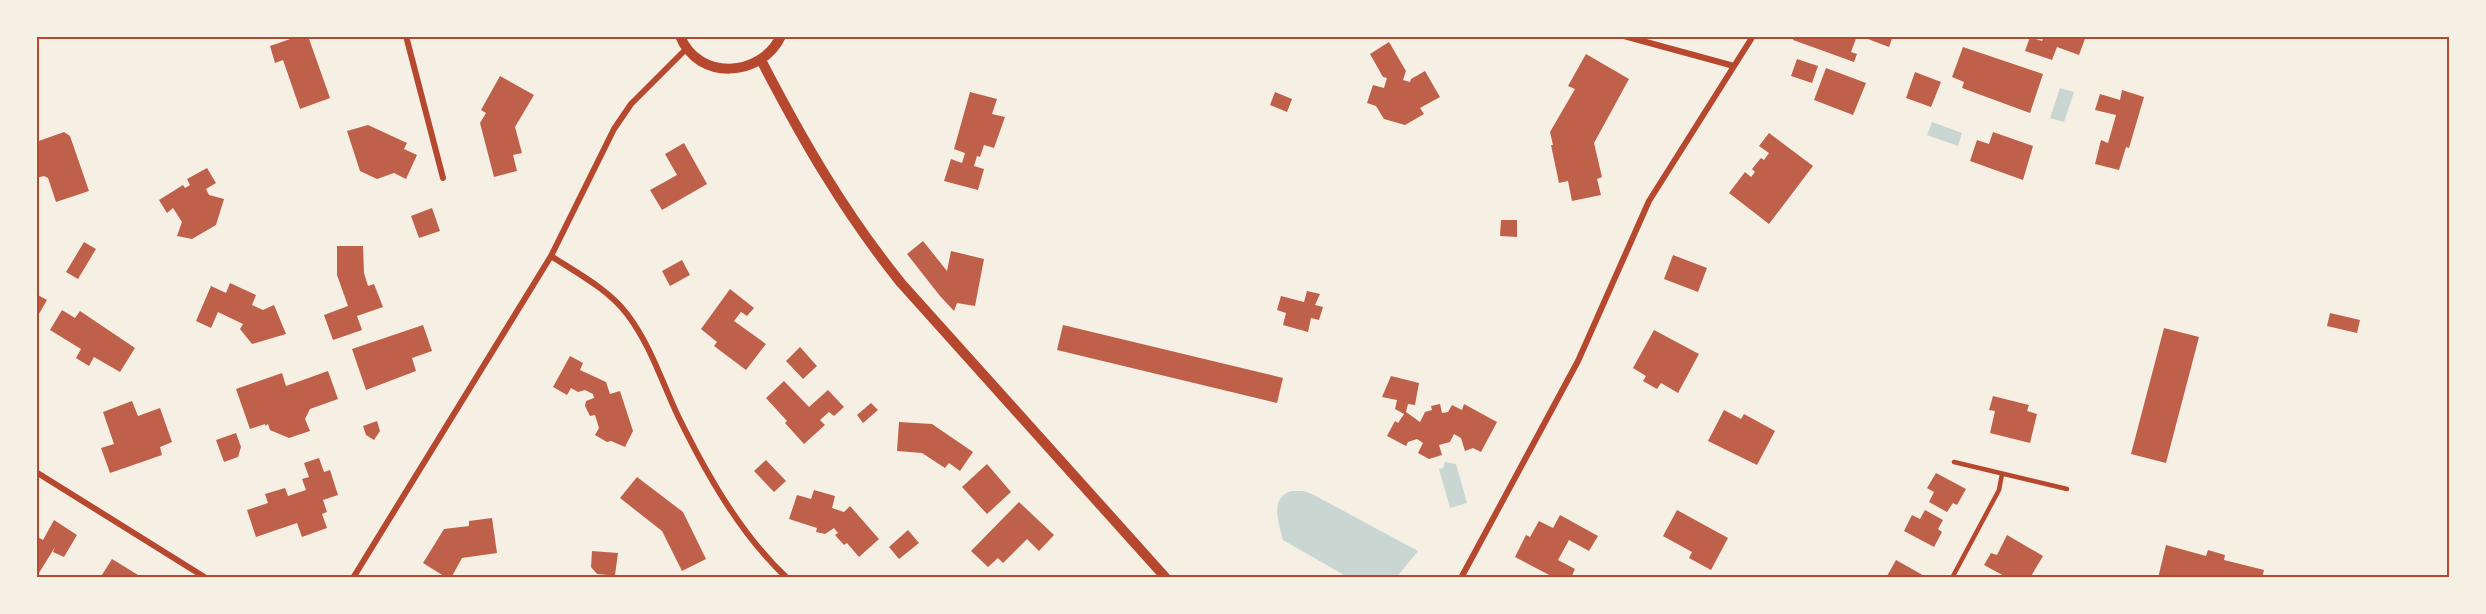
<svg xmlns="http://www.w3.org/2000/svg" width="2486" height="614" font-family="'DejaVu Sans',sans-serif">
	<rect width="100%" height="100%" fill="#f6efe4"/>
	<!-- water -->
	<path fill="#c9d6d2" d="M2060,88L2074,92L2064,122L2050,118Z
		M1932,122L1962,133L1958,146L1927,135Z
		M1445,462L1456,464L1467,503L1450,508L1439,469L1443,468Z
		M1291,491H1303L1312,494L1418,551L1396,578H1351L1344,575L1283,540C1279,523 1269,498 1291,491Z"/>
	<!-- building -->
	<path fill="#bf614a" d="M299,36H308L330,98L300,109L283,60L275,63L270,46Z
		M1794,36H1857L1851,52L1857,54L1854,62L1793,40Z
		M1860,36H1893L1889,47Z
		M2044,36H2086L2079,55L2057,47L2052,60L2025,51L2030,37L2042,41Z
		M1389,42L1406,71L1403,80L1410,82L1411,79L1425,71L1440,97L1420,108L1424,114L1405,125L1384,119L1376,106L1367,103L1373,85L1384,88L1387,78L1383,77L1370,54Z
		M1963,47L2043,74L2030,113L1962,88L1964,82L1952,77Z
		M1586,54L1629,79L1594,143L1602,177L1597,179L1601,195L1572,201L1568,181L1559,183L1551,145H1553L1550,132L1575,89L1568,86Z
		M1797,59L1818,66L1812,83L1791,76Z
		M1826,68L1866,83L1853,115L1814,100Z
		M1915,72L1941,82L1931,107L1906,98Z
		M500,76L534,95L515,127L522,153L513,155L517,171L494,177L480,123L486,113L481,110Z
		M2122,90L2144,97L2129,148L2126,147L2119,170L2095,164L2101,140L2108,143L2116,115L2095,110L2100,94L2120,100Z
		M970,92L997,99L992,114L1005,117L994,148L984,145L980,157L977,156L974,166L984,169L978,190L944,181L951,159L962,163L965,153L954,149Z
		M1275,92L1292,99L1287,112L1270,105Z
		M368,125L407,143L404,149L417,155L406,179L394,173L377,179L360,171L347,131Z
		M64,132L70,136L89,191L56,202L48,178L44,176L36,178V142Z
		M1993,132L2033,146L2023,180L1970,161L1977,140L1989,144Z
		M1769,133L1813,166L1769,224L1729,193L1745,172L1751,177L1755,172L1752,169L1761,158L1764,160L1769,153L1759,146Z
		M684,143L707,184L662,210L650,190L677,175L665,154Z
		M207,168L216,183L206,189L209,195L224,199L216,225L192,239L177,236L182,222L173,208L167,213L159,200L183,185L185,188L190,185L187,179Z
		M432,208L440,231L419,238L411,216Z
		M1501,220H1517V237L1500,236Z
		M923,241L947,271L951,251L984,259L975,306L957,303L954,311L940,296L907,254Z
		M84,242L96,249L78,279L66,272Z
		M337,246H363L364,273L368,286L374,284L383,307L357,316L362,330L333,340L324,315L348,306L337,275Z
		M1673,255L1707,268L1698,292L1664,279Z
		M682,260L690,275L670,286L662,271Z
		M230,283L256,295L252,305L263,310L274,305L286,334L252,344L240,329L243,324L218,312L211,328L196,321L211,286L226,293Z
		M730,289L754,308L747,316L741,312L734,321L766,344L746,370L714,346L717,342L701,329Z
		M1307,291L1320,294L1315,305L1323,307L1319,320L1311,318L1308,332L1283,325L1286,313L1277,310L1281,296L1304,302Z
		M36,294L47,300L36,319Z
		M62,310L75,318L80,311L135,348L120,372L94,357L89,366L76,358L81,349L50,330Z
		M2330,313L2360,320L2357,333L2327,326Z
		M423,325L432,351L412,358L416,371L366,390L352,349Z
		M1063,325L1283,378L1277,403L1057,350Z
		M2164,328L2199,337L2166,463L2131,454Z
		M1654,330L1699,354L1678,393L1661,383L1657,389L1643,381L1646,376L1633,368Z
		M800,347L817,366L803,379L786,361Z
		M570,356L583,363L580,370L606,382L610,394L620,391L633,431L625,447L611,441L607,442L595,435L599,428L595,415L590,416L585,406L586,401L594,398L593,394L585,390L578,392L571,388L567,395L553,387Z
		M328,371L338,399L310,409L305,419L310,431L289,438L270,430L268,424L265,426V424L250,429L236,389L282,373L286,386Z
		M1391,376L1419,383L1415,405L1408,404L1406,412L1420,422L1425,412L1432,410L1431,406L1440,404L1442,413L1448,412L1452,405L1462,410L1464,404L1497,422L1481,452L1473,448L1465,451L1461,438L1454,434L1450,442L1439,445L1442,455L1429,459L1418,453L1423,443L1417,439L1408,442L1406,446L1387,436L1395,421L1398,423L1404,414L1395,409L1397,400L1382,397Z
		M784,381L809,407L828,390L844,407L834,416L829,412L820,420L825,425L804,444L785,423L787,421L766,398Z
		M1993,396L2029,405L2027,411L2037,414L2030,443L1990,433L1995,411L1989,410Z
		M132,401L138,416L160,408L172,442L160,447L162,455L110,473L101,448L114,444L103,412Z
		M871,403L878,410L863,423L857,415Z
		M1724,410L1741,419L1744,414L1775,431L1757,465L1708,441Z
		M377,421L380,431L374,440L366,435L363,426Z
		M899,422L932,424L973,452L960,471L949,463L945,468L922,453L897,451Z
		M236,433L241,447L238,457L224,462L216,440Z
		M319,458L324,472L330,470L338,495L323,500L327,512L322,514L327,528L302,537L297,523L256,537L247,510L268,503L265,494L285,488L288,496L306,490L302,479L309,477L304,463Z
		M766,460L786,481L774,492L754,471Z
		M987,464L1011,492L987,514L962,487Z
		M1936,473L1966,489L1957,505L1953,503L1947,512L1929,502L1934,492L1927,488Z
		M637,477L683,512L706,559L682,571L662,531L620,498Z
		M814,490L835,496L832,508L844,512L850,506L879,539L859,557L847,543L844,545L835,535L838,533L834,528L825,534L816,532L817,528L789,519L797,495L811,499Z
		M1019,502L1054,535L1039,551L1027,539L1003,563L998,558L988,567L971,551Z
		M1677,510L1728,538L1711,570L1689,558L1692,552L1663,536Z
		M1925,510L1943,520L1938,529L1942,532L1934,547L1904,531L1912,515L1920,519Z
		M1560,515L1598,536L1589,551L1569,540L1558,560L1575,569L1571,578H1555L1515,557L1526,535L1530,537L1539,521L1553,528Z
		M492,518L497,553L462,558L451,578H447L423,563L444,529L469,526V521Z
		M54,520L77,535L64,557L53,552L55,547L39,573L36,572V536L43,540Z
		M908,530L919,543L899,559L889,547Z
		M2007,535L2043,556L2030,578H2008L1984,565L1991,553L1997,555Z
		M2166,545L2206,556L2208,550L2225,555L2224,560L2264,570L2262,578H2158Z
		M592,551L618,553L615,575L627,578H607L608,575L597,574L591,567Z
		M112,559L143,578H100Z
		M1896,560L1928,578H1891L1887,576Z"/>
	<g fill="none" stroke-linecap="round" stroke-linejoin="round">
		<!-- service -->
		<path stroke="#b5482f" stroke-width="4.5" d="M1954,462L2067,489
			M1952,578L1999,490L2002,474"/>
		<!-- minor -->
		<path stroke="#b5482f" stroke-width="6" d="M406,36L443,178
			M1624,36L1734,66
			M551,256C577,273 608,289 627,314C650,344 662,382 678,416C706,473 740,534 787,578
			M36,472L206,578
			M353,578L551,256L614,129L631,104L687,48
			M1461,578L1578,361L1649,201L1753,36"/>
		<!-- tertiary -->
		<path stroke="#b5482f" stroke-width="10" d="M680,36C698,81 761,78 781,36
			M761,60C803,141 844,212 901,283L1166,578"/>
	</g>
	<!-- border -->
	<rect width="2486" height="614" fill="none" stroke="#f6efe4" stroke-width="75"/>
	<rect x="38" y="38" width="2410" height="538" fill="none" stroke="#b5482f" stroke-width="2"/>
</svg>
